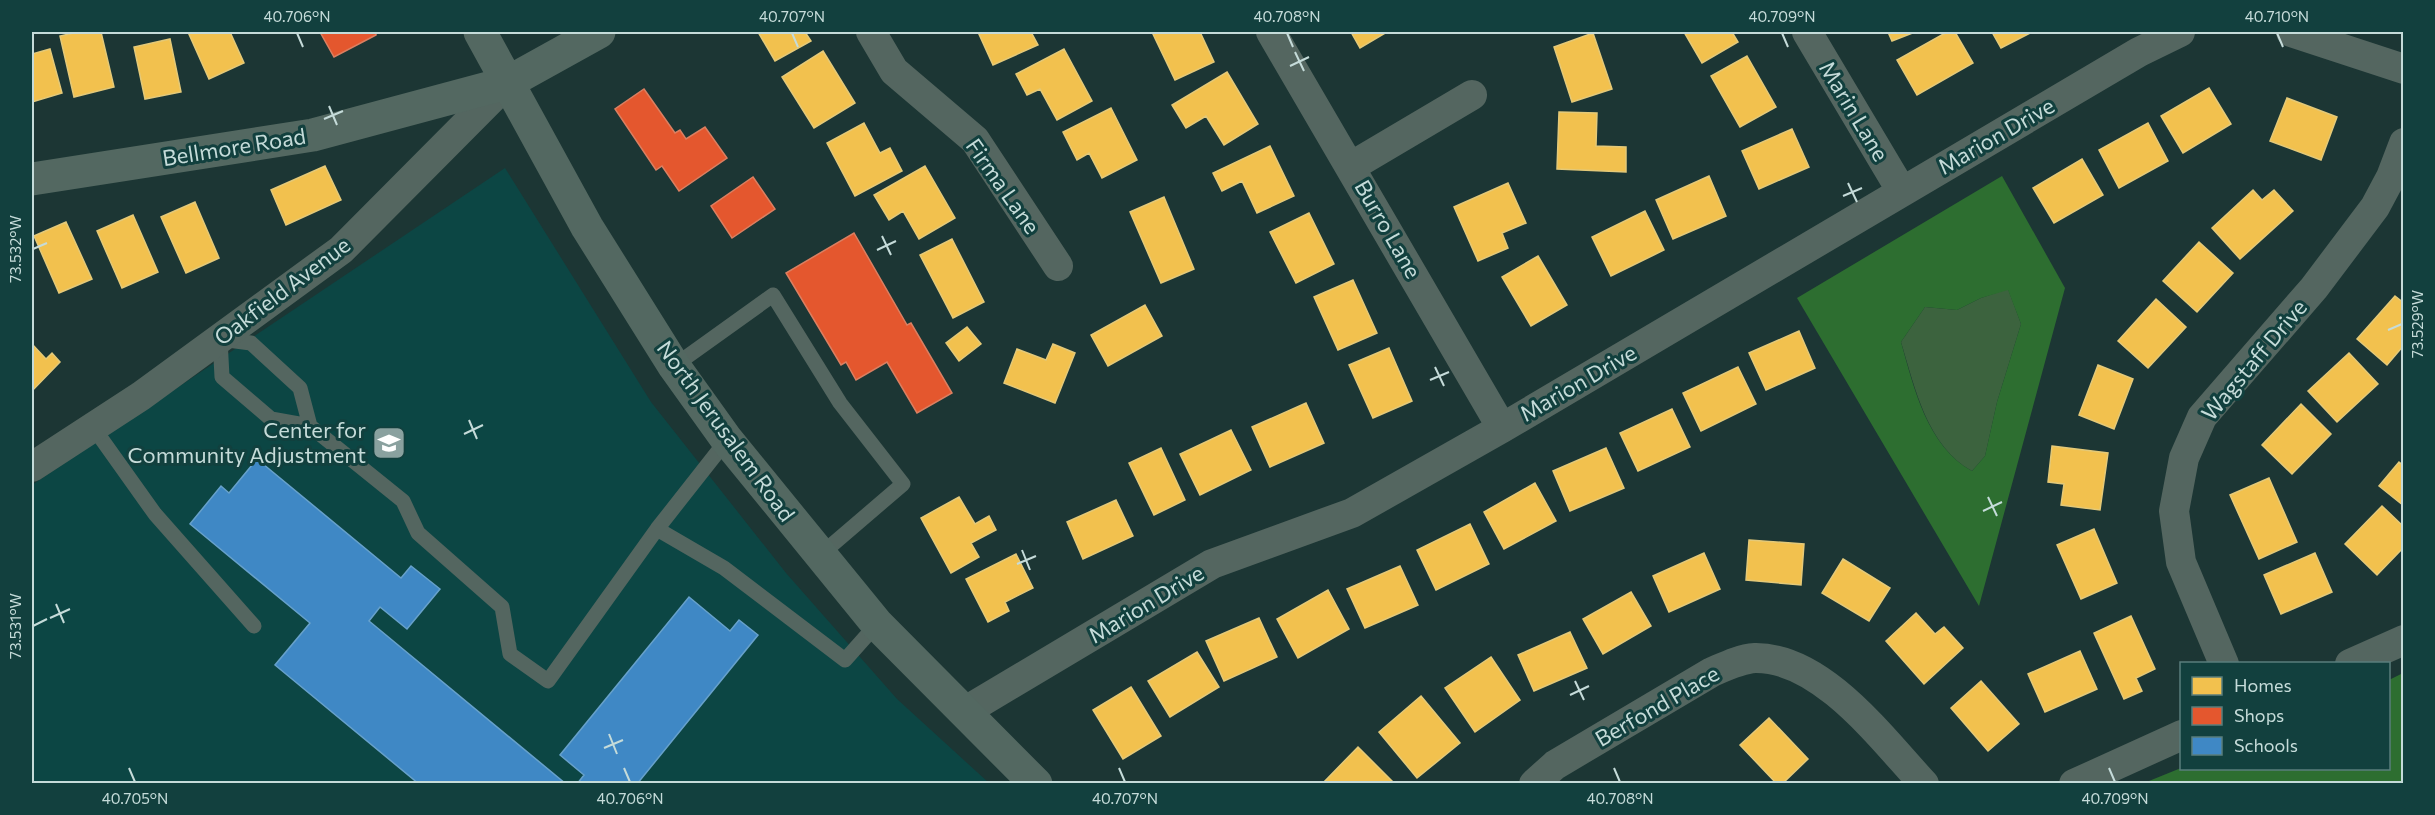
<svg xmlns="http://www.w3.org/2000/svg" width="2435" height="815" font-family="Commissioner,sans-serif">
	<rect width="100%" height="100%" fill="#1c3634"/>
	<!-- built -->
	<path fill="#0c4644" d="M505,168L651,402L786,573L897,699L989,783L32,784V485Z"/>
	<!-- green -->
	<path fill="#3c633e" d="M2008,289L2021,324L1997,402L1985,456L1972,471C1927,446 1915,388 1901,342L1925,307L1957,310L1981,298Z"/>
	<!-- forest -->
	<path fill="#2d6e30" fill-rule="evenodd" d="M2002,176L2065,288L1979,606L1797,298ZM2008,290L2021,324L1997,402L1985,456L1972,471C1927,446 1914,388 1901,342L1925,307L1957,310L1981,298Z
		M2403,673V783H2144L2181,768H2388L2389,680Z"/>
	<!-- homes -->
	<path fill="#f2c14e" stroke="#e4c978" stroke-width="1.5" d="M78,32H101L114,87L74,97L60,36Z
		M188,32H230L244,63L209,79Z
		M758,32H805L811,41L775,61Z
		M978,32H1031L1038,45L993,65Z
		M1152,32H1200L1214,62L1175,80Z
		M1351,32H1387L1360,48Z
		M1684,32H1732L1738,42L1702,63Z
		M1888,32H1915L1892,41Z
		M1947,32H1955L1973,63L1917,95L1897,60Z
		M1992,32H2032L2001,48Z
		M1593,33L1612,89L1572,102L1554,47Z
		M170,39L181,92L145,99L134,47Z
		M50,49L62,93L32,102V54Z
		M1064,49L1092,101L1057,120L1040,89L1027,95L1016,74Z
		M823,51L855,103L814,128L782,77Z
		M1747,56L1776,107L1740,127L1711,76Z
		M1227,72L1258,124L1224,145L1206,116L1186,128L1172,105Z
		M2209,88L2231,124L2183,153L2161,116Z
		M2287,98L2337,117L2321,160L2270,141Z
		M1111,108L1137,160L1102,178L1089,153L1077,160L1063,132Z
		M1559,112L1597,113L1596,146L1626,147V172L1557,169Z
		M864,123L880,153L890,148L902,171L855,196L827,143Z
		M2148,123L2168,161L2119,188L2099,150Z
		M1792,129L1809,167L1759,189L1742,151Z
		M1270,146L1294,196L1257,213L1242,181L1222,191L1213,173Z
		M2082,159L2103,195L2054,223L2033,188Z
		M325,166L341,200L286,225L271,190Z
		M925,166L955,218L919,239L903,211L889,220L874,195Z
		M1709,176L1726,216L1673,239L1656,200Z
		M1508,183L1526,223L1502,233L1508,248L1478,261L1454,207Z
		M2253,190L2262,200L2274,190L2293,211L2240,259L2212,228Z
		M1164,197L1194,269L1161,283L1130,212Z
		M195,202L219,258L186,273L161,217Z
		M1645,211L1664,250L1611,276L1592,237Z
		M1309,213L1334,264L1296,283L1270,232Z
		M133,215L158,272L122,288L97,231Z
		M66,222L92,279L59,293L34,236Z
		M952,239L984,302L953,318L920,255Z
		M2199,242L2233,273L2197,312L2163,281Z
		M1538,256L1567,305L1531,326L1502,277Z
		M1353,280L1377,333L1338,350L1314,297Z
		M2395,296L2404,303V345L2387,365L2357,339Z
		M2156,299L2186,327L2148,368L2118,341Z
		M1145,305L1162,336L1108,366L1091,335Z
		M967,327L981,344L959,361L946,343Z
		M1799,331L1815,368L1766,390L1749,353Z
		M32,344L46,359L52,353L60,362L32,391Z
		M1053,344L1075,353L1055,403L1004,383L1017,349L1046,360Z
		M1389,348L1412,401L1373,418L1349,365Z
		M2349,353L2378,384L2337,422L2308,391Z
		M2098,365L2133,379L2114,429L2079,415Z
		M1738,367L1756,404L1701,431L1683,393Z
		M1306,403L1324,443L1270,467L1252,427Z
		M2301,404L2331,434L2292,474L2262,445Z
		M1672,409L1690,447L1638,471L1620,433Z
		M1231,430L1251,470L1200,495L1180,454Z
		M2052,446L2108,453L2100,510L2061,505L2064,484L2048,482Z
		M1161,448L1185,500L1154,515L1129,463Z
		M1606,448L1624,488L1570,511L1553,471Z
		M2399,462L2404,466V506L2379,486Z
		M2269,478L2297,542L2259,559L2230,495Z
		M1535,483L1556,521L1504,549L1484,512Z
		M959,497L975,524L989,516L996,530L971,543L979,557L951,573L921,518Z
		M1116,500L1133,536L1083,559L1067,522Z
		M2382,506L2404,527V547L2377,575L2345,544Z
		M1470,524L1489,564L1436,590L1417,550Z
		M2094,529L2117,583L2081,599L2057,545Z
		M1749,540L1804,544L1801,585L1746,580Z
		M1704,553L1720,589L1669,612L1653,576Z
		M2315,553L2332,592L2281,614L2264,575Z
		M1016,554L1033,588L1005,602L1009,611L988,622L966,579Z
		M1843,559L1890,588L1869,621L1822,593Z
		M1400,566L1418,605L1365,628L1347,589Z
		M1328,590L1349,629L1298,658L1277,619Z
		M1631,592L1651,626L1603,654L1583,619Z
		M1916,613L1935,634L1944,627L1963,648L1924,684L1886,641Z
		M2131,616L2155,669L2136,678L2142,691L2124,699L2094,633Z
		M1259,618L1277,657L1224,681L1206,641Z
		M1570,632L1587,668L1534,691L1518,655Z
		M2080,651L2097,689L2045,712L2028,674Z
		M1197,652L1219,687L1170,717L1148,681Z
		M1491,657L1520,700L1475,732L1445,688Z
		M1981,681L2019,724L1988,751L1951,708Z
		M1131,687L1161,736L1123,759L1093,710Z
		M1421,696L1460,743L1417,778L1379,732Z
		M1769,718L1808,759L1782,784H1777L1740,745Z
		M1358,747L1395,784H1322Z"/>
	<!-- shops -->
	<path fill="#e4572e" stroke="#db7f61" stroke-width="1.5" d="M320,32H376V35L334,57Z
		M644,89L675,133L680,130L686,139L705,127L727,158L679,191L662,166L656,170L615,109Z
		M753,177L775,209L732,238L711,206Z
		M854,233L907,325L911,323L952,393L917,413L887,362L856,380L846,362L841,365L786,273Z"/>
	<!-- schools -->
	<path fill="#3f88c5" stroke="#67a1cb" stroke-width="1.5" d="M257,459L401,578L411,566L440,589L407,629L380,607L369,621L566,784H419L275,665L310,623L190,524L221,486L229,493Z
		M689,597L730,631L739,620L758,635L637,784H577L584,775L560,755Z"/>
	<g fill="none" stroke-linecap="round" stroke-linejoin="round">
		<!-- lane -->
		<path stroke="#546660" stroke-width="15" d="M220,339L251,343L300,388L310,426L271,419L222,377Z
			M674,366L773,295L840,403L903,484L819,556
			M310,426L403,501L418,533L502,607L510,654L548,681L657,529L727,440
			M93,427L155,514L254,626
			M657,529L724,568L845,660L877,624"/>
		<!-- street -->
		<path stroke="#546660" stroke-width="30" d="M871,32L894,71L975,140L1058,266
			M1271,32L1502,428
			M1807,32L1901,190
			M2291,32L2404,69
			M1352,166L1472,95
			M32,467L141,396L341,250L507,83
			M2224,664L2181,562L2174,511L2184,458L2202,417L2314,288L2375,207L2391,177L2404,143
			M2350,664L2404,640
			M964,712L1212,564L1352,513L1502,428L2139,52L2180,32
			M1534,784L1555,765L1712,672C1726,666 1740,659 1755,658C1822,657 1882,739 1924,784
			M2074,784L2182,735"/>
		<!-- secondary -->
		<path stroke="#536861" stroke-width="33" d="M480,32L587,227L674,366L727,440L877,624L1036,784
			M32,179L313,135L507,83L599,32"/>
	</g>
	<!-- ticks -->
	<path fill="none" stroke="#c5dbd9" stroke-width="2" d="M297,33L303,47M792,33L798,47M1287,33L1293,47M1782,33L1788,47M2277,33L2283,47M1295,52L1304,71M1290,66L1309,57M329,106L337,125M324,119L343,111M1848,183L1857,202M1843,196L1862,188M882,236L891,255M33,249L47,243M877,250L896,241M2388,330L2402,324M1435,367L1444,386M1430,380L1449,372M469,420L477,439M464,434L483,425M1988,497L1997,516M1983,511L2002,502M1022,550L1030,570M1017,564L1036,556M56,604L64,623M50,618L70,609M33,626L47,619M1575,681L1584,700M1570,695L1589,686M609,734L617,754M604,748L623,740M129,768L135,782M624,768L630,782M1119,768L1125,782M1614,768L1620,782M2109,768L2115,782"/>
	<!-- icons -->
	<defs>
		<g id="school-square" transform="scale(1.725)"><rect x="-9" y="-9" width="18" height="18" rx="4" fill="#8aa19f" stroke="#12403e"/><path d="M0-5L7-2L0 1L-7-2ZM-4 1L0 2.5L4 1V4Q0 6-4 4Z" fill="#fff"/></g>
	</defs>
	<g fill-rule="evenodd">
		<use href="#school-square" x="389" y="443"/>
	</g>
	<g text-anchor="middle" stroke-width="6" stroke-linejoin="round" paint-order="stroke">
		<!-- street labels -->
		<g font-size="22" fill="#c5dbd9" stroke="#12403e">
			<text transform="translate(1854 111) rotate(59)" y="8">Marin Lane</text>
			<text transform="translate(1996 136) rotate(-30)" y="8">Marion Drive</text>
			<text transform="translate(234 147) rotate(-9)" y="8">Bellmore Road</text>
			<text transform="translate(1003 186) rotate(55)" y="8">Firma Lane</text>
			<text transform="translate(1388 229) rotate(60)" y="8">Burro Lane</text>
			<text transform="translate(282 291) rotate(-37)" y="8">Oakfield Avenue</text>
			<text transform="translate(2254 360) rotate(-50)" y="8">Wagstaff Drive</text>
			<text transform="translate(1578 383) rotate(-30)" y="8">Marion Drive</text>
			<text transform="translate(726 431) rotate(54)" y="8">North Jerusalem Road</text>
			<text transform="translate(1146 604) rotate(-31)" y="8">Marion Drive</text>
			<text transform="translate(1657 706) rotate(-30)" y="8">Berfond Place</text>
		</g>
		<!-- poi labels -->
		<g font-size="22" fill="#c5dbd9" stroke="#12403e" text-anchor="end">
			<text x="366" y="438">Center for<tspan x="366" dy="25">Community Adjustment</tspan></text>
		</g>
	</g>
	<!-- border -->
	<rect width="2435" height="815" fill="none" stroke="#12403e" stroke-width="66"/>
	<!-- legend -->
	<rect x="2180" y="662" width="210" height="108" fill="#12403e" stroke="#5a7e7c" stroke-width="1.5"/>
	<rect x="2192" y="677" width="30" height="18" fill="#f2c14e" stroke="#5a7e7c" stroke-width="1.5"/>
	<text x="2234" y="692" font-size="18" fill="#c5dbd9">Homes</text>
	<rect x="2192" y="707" width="30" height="18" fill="#e4572e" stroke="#5a7e7c" stroke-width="1.5"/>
	<text x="2234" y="722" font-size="18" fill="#c5dbd9">Shops</text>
	<rect x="2192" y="737" width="30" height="18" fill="#3f88c5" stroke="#5a7e7c" stroke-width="1.5"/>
	<text x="2234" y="752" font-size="18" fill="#c5dbd9">Schools</text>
	<rect x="33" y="33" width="2369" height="749" fill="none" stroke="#c5dbd9" stroke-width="2"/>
	<g font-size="15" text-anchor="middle" fill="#c5dbd9">
		<text x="297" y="22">40.706°N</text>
		<text x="792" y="22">40.707°N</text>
		<text x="1287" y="22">40.708°N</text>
		<text x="1782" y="22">40.709°N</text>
		<text x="2277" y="22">40.710°N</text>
		<text transform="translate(16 249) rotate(-90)" y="5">73.532°W</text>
		<text transform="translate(2418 324) rotate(-90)" y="5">73.529°W</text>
		<text transform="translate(16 626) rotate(-90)" y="5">73.531°W</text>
		<text x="135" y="804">40.705°N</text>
		<text x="630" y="804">40.706°N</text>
		<text x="1125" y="804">40.707°N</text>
		<text x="1620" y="804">40.708°N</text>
		<text x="2115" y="804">40.709°N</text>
	</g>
</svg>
